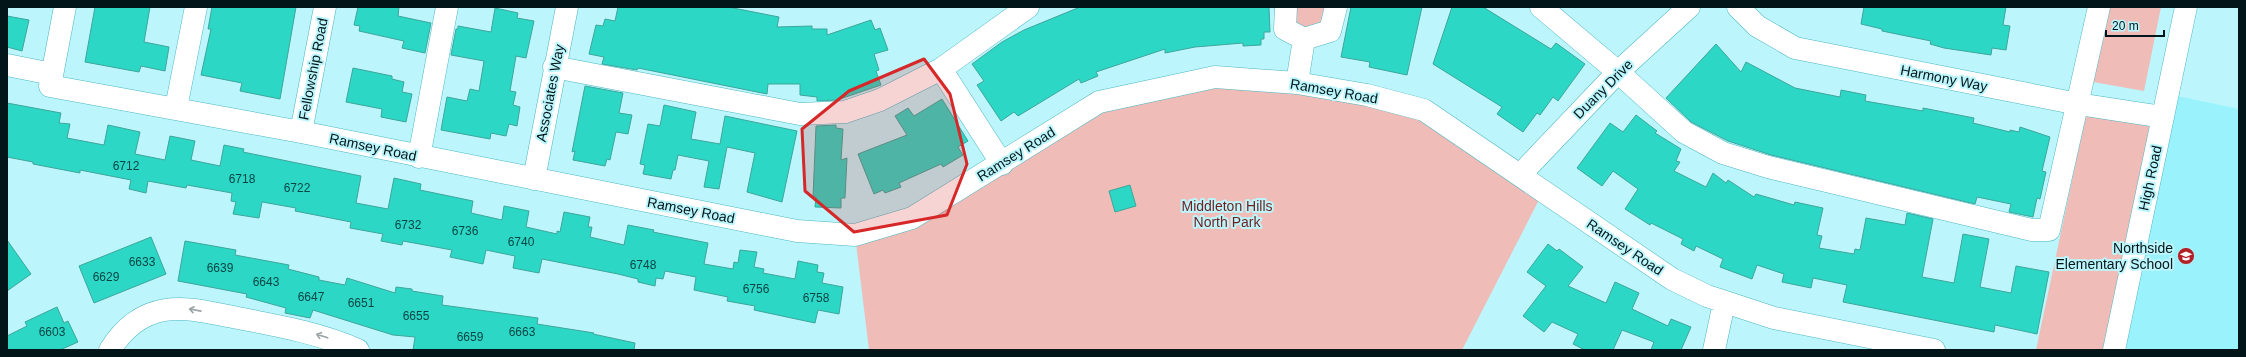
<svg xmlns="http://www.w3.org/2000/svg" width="2246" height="357" font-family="Arial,sans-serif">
	<rect width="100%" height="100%" fill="#bcf6fc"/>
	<!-- built -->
	<path fill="#9af2fc" d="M2168,94L2239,109V350H2114Z"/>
	<!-- green -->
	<path fill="#efbcb7" d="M1286,7H1336L1330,31L1304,39Z
		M2109,7H2161L2144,91L2093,82Z
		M1215,77L1424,110L1543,192L1462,350H869L855,235L912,218L1099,102Z
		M2088,105L2163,117L2114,350H2036Z"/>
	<!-- building -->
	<path fill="#2cd7c6" stroke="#3da69a" d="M95,7H150L144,42L169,47L165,71L141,66L139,72L85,62Z
		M212,7H296L280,99L240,91L242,83L201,75L211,29H208Z
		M358,7H399L398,16L431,23L425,53L402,48L404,41L359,31L360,26L354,25Z
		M618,7H728L779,17L777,27L812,26V29H827V35L871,20L875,30L880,28L888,50L874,54L879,70L876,71L881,85L837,100L817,101V97L800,95V84H768L767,94L638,68L637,70L602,64L604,57L589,54L596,25L603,26L605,19L615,21Z
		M1080,7H1269L1270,32H1264V39H1261V45L1243,46V43L1195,47L1165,53V49L1096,72L1098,76L1081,83L1079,79L1018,116L1014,112L1001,121L977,85L984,81L972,64L1002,42L1024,30Z
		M1351,7H1422L1407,75L1369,67L1370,62L1341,57Z
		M1452,7H1483L1551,49L1556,43L1585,64L1558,101L1553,97L1540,115L1537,113L1523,132L1497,114L1502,107L1433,64Z
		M1864,7H2006L2003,25L2010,26L2006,50L1992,48L1991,55L1944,48L1930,44L1931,41L1882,31V29L1861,24Z
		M495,8L518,13L517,18L534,21L526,58L516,56L510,91L516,92L513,105L520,107L517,126L509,124L506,136L491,133L490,139L441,130L447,97L467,101L470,89L479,91L484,61L451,55L456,29H458V26L491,32Z
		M7,16L29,20L22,51L7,47Z
		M1716,44L1741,72L1746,62L1795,88L1840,97L1841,90L1866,95L1865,101L1923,111V108L1974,118L1973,123L2010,132V130L2019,132L2020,127L2050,137L2042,171L2046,172L2040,199L2037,198L2033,217L2009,212L2011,204L1977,197L1975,204L1771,155L1728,141L1691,122L1666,98Z
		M353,68L392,76V79L404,82L402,92L412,94L406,122L381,117L382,109L346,102Z
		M585,86L623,93L619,113L632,115L628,134L616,132L610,160L607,159L605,166L573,160L575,151L572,152Z
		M942,99L968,141L958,147L963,155L943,167L941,164L899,183L901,187L885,193L883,190L874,194L858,154L907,135L895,116L908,108L914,116Z
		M7,103L61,113L59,123L70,124L67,138L104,145L108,125L140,132L135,154L165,160L170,136L195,141L191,160L220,166L224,145L244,149L243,152L361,176L356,203L388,209L394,178L421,184L420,190L473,201L471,213L502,220L504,206L529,211L526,227L557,234V231L560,232L564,212L590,217L588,227H592L590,237L624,245L628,225L654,230L653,232L708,243L704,264L733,269L734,262L738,263L740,250L757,252L754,267L764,269L763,273L795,279L798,261L818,265L817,272L824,273L822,283L843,287L839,314L818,310L815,323L754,310L755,306L727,301L728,297L694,290L696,277L665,271L663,279L656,278L655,286L638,282V279L618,274L542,259L539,273L513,268L515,256L486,250L483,264L450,257L452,250L403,241L402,245L381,241L383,234L350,228L351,222L295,211L296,208L262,202L259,218L233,214L236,202L231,201L232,193L187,185L186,188L148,181L146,193L129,189L131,180L80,170V173L33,164V162L7,157Z
		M664,105L696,112L691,139L720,144L725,116L797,131L782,202L747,192L755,153L727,147L719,189L704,187L709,161L678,155L675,170H673L671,179L643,174L645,165L640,164L648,124L660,126Z
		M1636,115L1657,131L1655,133L1681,149L1676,161L1680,162L1674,171L1706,187L1713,173L1726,183L1728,180L1754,197L1756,194L1794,205L1795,202L1823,208L1817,235L1822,236L1819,248L1854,254L1855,249L1860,250L1866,218L1905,225L1907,213L1933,219L1922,277L1954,283L1963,234L1989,239L1980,287L2011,293L2016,266L2049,272L2037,334L1995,325L1994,332L1843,302L1847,285L1813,278L1811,288L1782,282L1784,274L1757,265L1752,279L1720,267L1723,259L1696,246L1694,251L1681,244L1683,239L1651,223L1650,225L1625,209L1638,189L1613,171L1602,186L1577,168L1610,123L1623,132Z
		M836,125V128L843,129L841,160L847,158L845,198H841V208L815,207L816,197H813L816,126Z
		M1130,185L1136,206L1115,212L1109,191Z
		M151,237L166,274L94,303L79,266Z
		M7,240L31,274L7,291Z
		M185,241L236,250L235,255L289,265L288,269L319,277V280L345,285L347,278L395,293L396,287L412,289V291L443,296L442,305L538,318L537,324L594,333L593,334L635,343L634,350H413L415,337L393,335L313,310L310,318L285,313L286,308L246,297L247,294L178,281Z
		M1548,244L1557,251L1559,249L1583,267L1568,286L1606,303L1615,282L1639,293L1632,309L1668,326L1671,319L1691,327L1681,350H1651L1654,342L1622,330L1613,350H1585L1573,344L1578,334L1552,322L1544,332L1523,316L1546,286L1527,272Z
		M57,307L64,323L68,321L78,342L60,350H7V336L27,326L25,322Z"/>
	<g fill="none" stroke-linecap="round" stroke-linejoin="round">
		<!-- minor casing -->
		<g stroke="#4db6c2" stroke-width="23">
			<path id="minor" d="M65,7L50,86L301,132L797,231L855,235L912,218L1099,102L1215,77L1297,83L1367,95L1424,110L1672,279L1707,296L1774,318L1934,350
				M1286,7L1285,29L1304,39L1330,31L1336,7
				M1541,7L1618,72L1684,132L1723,153L1768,167L2032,230H2049L2099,7
				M1738,7L1757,26L1795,48L2078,104L2163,117
				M7,65L52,74
				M554,67L800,114L845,112L880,100L941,69L1028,7
				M941,69L1002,164
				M1297,83L1304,39
				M176,108L196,7
				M301,132L325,7
				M419,157L447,7
				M1520,175L1618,72L1689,7
				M534,179L567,7
				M110,350C123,329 140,314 165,310C189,306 214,314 238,318C279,326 319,333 358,350
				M1714,350L1724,303
				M2114,350L2186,7"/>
		</g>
		<!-- minor -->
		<use href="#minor" stroke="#fff" stroke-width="22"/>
	</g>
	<!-- one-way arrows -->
	<defs><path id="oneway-shaft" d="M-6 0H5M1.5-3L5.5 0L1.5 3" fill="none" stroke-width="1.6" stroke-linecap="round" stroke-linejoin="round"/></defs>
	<g stroke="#9aa2a3">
		<use href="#oneway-shaft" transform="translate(195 310) rotate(-169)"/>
		<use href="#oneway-shaft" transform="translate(322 336) rotate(-162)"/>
	</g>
	<!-- marked area -->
	<path fill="#d62828" fill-opacity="0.2" stroke="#d62828" stroke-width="3" stroke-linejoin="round" d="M924,59L950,94L967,164L947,215L854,232L805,191L802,129L849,91Z"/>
	<!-- icons -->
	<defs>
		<g id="school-disc" transform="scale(0.9)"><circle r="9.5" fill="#b22027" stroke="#bcf6fc"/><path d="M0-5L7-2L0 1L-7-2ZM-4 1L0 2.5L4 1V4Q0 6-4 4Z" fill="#fff"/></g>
	</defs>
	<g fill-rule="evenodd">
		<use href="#school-disc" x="2186" y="256"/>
	</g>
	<g text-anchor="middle" stroke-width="4" stroke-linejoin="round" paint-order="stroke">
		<!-- number labels -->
		<g font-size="12" fill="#0c4644">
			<text x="126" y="170">6712</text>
			<text x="242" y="183">6718</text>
			<text x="297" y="192">6722</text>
			<text x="408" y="229">6732</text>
			<text x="465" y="235">6736</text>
			<text x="521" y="246">6740</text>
			<text x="142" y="266">6633</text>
			<text x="643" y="269">6748</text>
			<text x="220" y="272">6639</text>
			<text x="106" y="281">6629</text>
			<text x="266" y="286">6643</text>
			<text x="756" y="293">6756</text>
			<text x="311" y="301">6647</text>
			<text x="816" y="302">6758</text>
			<text x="361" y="307">6651</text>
			<text x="416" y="320">6655</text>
			<text x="52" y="336">6603</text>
			<text x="522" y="336">6663</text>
			<text x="470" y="341">6659</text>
		</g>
		<!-- street labels -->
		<g font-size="14" fill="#021619" stroke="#bcf6fc">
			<text transform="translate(313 69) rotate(-79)" y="5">Fellowship Road</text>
			<text transform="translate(1944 78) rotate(11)" y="5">Harmony Way</text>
			<text transform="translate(1603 89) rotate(-45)" y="5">Duany Drive</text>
			<text transform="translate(1334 91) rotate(10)" y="5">Ramsey Road</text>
			<text transform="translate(550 93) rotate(-79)" y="5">Associates Way</text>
			<text transform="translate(373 147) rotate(12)" y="5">Ramsey Road</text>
			<text transform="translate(1016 154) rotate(-32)" y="5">Ramsey Road</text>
			<text transform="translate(2150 178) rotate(-78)" y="5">High Road</text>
			<text transform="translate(691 210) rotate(11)" y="5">Ramsey Road</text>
			<text transform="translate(1625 247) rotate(34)" y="5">Ramsey Road</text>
		</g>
		<!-- park labels -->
		<g font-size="14" fill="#711e1e" stroke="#bcf6fc">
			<text x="1227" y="211">Middleton Hills<tspan x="1227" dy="16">North Park</tspan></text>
		</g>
		<!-- poi labels -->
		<g font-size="14" fill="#021619" stroke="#bcf6fc" text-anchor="end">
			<text x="2173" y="253">Northside<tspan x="2173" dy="16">Elementary School</tspan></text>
		</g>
	</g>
	<!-- border -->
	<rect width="2246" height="357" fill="none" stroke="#021619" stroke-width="16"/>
	<!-- scale -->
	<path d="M2106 30v6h58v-6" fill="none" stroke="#021619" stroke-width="2"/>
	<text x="2112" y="30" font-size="12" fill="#021619" stroke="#bcf6fc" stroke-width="3" paint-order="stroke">20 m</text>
</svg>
